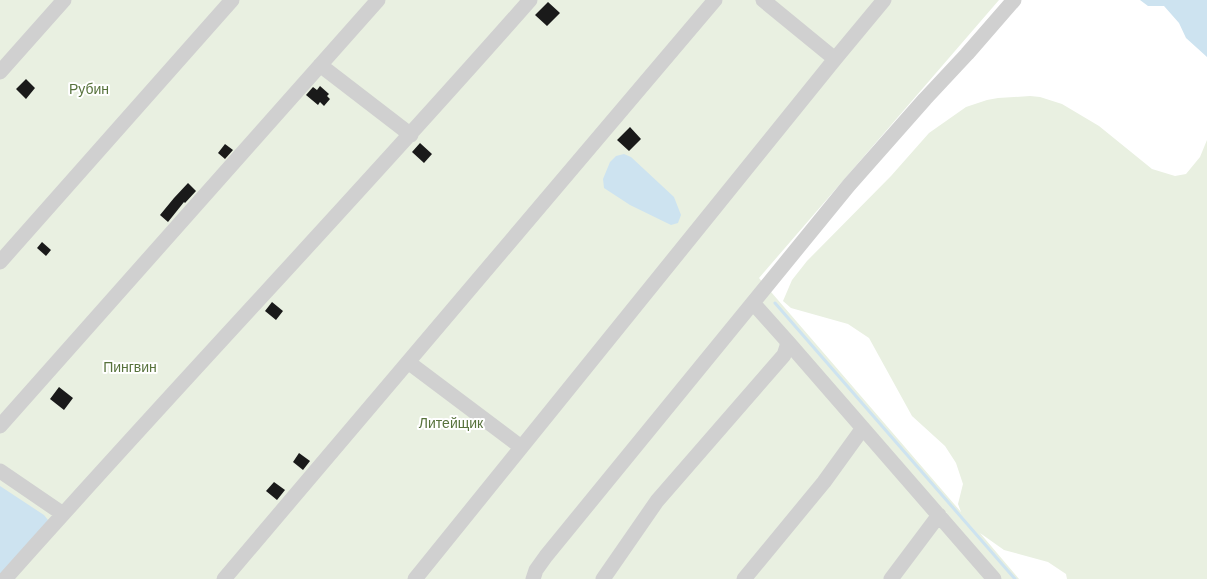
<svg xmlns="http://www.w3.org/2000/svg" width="1207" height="579" font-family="'DM Sans',sans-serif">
	<rect width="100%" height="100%" fill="#fff"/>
	<!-- green -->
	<path fill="#e9f0e1" d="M0,0H999L759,278L961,512L958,504L963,484L956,463L945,446L912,416L869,338L848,324L791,308L783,301L792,280L807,261L891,176L929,133L966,107L987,100L998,98L1030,96L1040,97L1062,104L1099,126L1152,169L1175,176L1186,174L1200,157L1207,140V579H1067L1066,574L1048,562L1004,550L980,533L1019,579H0Z"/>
	<!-- water -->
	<path fill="#cde3f0" d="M1140,0H1207V57L1186,38L1179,23L1164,6H1148Z
		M624,154L631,157L674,197L681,215L678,223L671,225L630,205L604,188L603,179L610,162L616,156Z
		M0,486L44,515L48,520L45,526L0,576Z"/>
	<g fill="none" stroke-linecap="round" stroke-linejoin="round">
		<!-- stream -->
		<path stroke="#cde3f0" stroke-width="3" d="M775,303L1015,579"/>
	</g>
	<!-- building -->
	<path fill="#1a1a1a" d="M548,2L560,13L547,26L535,15Z
		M26,79L35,88L26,99L16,89Z
		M320,86L329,94L327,96L330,99L324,106L320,102L318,105L306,95L313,87L317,90Z
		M630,127L641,139L629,151L617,140Z
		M420,143L432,154L424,163L412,152Z
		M225,144L233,150L225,159L218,153Z
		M188,183L196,191L185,203L184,202L168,222L160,215L174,198Z
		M42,242L51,250L46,256L37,248Z
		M272,302L283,311L276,320L265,311Z
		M59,387L73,398L64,410L50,399Z
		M299,453L310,461L303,470L293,462Z
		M274,482L285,490L277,500L266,491Z"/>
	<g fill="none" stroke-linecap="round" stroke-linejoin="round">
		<!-- minor -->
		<path stroke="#d0d0d0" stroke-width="15" d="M763,0L835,59
			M320,65L411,135
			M0,72L64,0
			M0,262L232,0
			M787,341L994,579
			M408,362L521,447
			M0,426L378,0
			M0,471L63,514
			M5,579C178,384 358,196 530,0
			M224,579L715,0
			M415,579L835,59L884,0
			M533,579L536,570L546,556L849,185L925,99L967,54L1014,0
			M603,579L657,501L784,355L787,346V341L753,303
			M744,579L824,482L863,428
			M891,579L939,515"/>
	</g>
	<g text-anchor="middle" stroke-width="4" stroke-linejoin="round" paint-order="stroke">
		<!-- park labels -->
		<g font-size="14" fill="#57723c" stroke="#fff">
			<text x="89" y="94">Рубин</text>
			<text x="130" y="372">Пингвин</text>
			<text x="451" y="428">Литейщик</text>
		</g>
	</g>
</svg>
